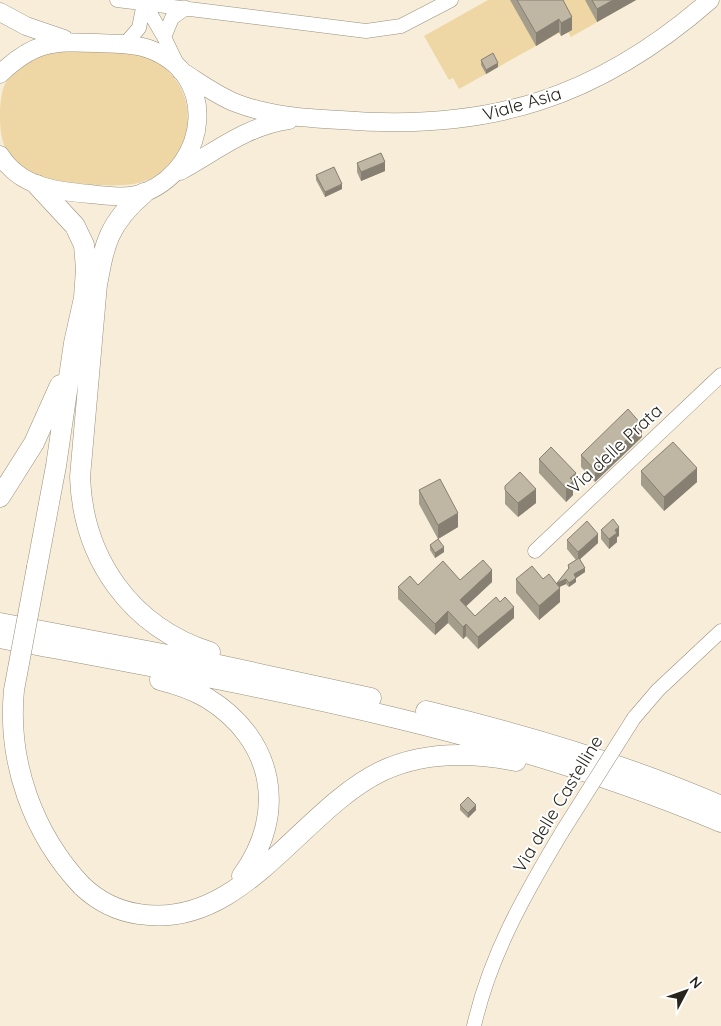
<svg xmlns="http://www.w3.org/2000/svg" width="721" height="1026" font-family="Quicksand,sans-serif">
	<rect width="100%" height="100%" fill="#f7edd9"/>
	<!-- green -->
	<path fill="#efd7a5" d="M488,0H636L571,37L568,32L561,36L559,33L459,89L453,78L449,80L424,36Z
		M125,52C141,55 157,59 169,72C203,106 189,167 142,182C122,189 66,184 45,178C13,169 0,151 0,118C0,87 5,72 35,58C57,47 100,52 125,52Z"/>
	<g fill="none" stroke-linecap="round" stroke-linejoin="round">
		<!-- minor casing -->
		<g stroke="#99907d" stroke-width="15">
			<path id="minor" d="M117,0L366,31L401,26L451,0
				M144,3L164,37L178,66
				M164,37L172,18L186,8
				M125,44L139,28L144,3
				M535,551L721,375
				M634,718L658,690L721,631
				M474,1026C490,955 525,894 562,832"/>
		</g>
		<!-- major casing -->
		<g stroke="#99907d" stroke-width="19">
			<path id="major" d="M0,12L26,26L64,39
				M181,71C199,82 216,95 236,103C269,116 306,118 341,120C489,132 598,98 710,0
				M0,74C33,42 52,41 97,43C114,44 133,43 149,49C219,74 209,165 146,192C130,199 107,196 90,194C55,191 20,187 0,155
				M180,171C217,151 246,126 289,120"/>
		</g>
		<!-- highway casing -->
		<g stroke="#99907d" stroke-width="21">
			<path id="highway" d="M97,284L80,477C83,559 131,627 210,652
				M95,296C104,248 105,226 144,193
				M0,497L34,443L60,385
				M37,567L56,466L74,343L84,298L86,269L84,245L75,226L37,185
				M0,623L205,662L371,698
				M0,638C244,684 491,725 721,822
				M160,680C176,684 192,689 207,698C274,739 288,813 242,876
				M426,711C526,735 627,765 721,806
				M82,886C98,901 117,911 139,914C242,931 300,810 382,771C425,751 471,752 516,761"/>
		</g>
		<!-- minor -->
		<use href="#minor" stroke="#fff" stroke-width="14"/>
		<!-- major -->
		<use href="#major" stroke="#fff" stroke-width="18"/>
		<!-- highway -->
		<use href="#highway" stroke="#fff" stroke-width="20"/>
		<!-- minor-bridge casing -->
		<g stroke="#99907d" stroke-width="15" stroke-linecap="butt">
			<path id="minor-bridge" d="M562,832L634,718"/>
		</g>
		<!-- highway-bridge casing -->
		<g stroke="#99907d" stroke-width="21" stroke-linecap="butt">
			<path id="highway-bridge" d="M37,567L14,690C7,762 33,834 82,886"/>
		</g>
		<!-- minor-bridge -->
		<use href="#minor-bridge" stroke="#fff" stroke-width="14"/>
		<!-- highway-bridge -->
		<use href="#highway-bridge" stroke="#fff" stroke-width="20"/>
	</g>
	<!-- wall -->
	<path fill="#a49d8c" d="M510,0H563L572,30L561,36L559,32L536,46Z
		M585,0H636L597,22Z
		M481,60L498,67L486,74L481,65Z
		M357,163L385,171L361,181L357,172Z
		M316,175L342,189L325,197L316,180Z
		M642,437L595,482L581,467V455Z
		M539,459L576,487L573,490V495L566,502L539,473Z
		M641,471L697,482L664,511L641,485Z
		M505,486L536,503L518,517L505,504Z
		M419,490L458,527L438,539L419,504Z
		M601,530L619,536L617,537V542L609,549L601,539Z
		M567,540L598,543L580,559L585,572L576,578V582L569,587L566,584L559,587L560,602L539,620L516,593V579H543L557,584L568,570V565L576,560L567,549Z
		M430,545L444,552L435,558L430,550Z
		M460,580L492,582L466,606L475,616L514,618L478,649L466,636L463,639L448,623L435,635L398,599V587Z
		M460,805L476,810L468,818L460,810Z"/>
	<!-- shaded-wall -->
	<path fill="#867f72" d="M613,0H636L597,22V9Z
		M572,17V30L561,36V23Z
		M559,19V32L536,46V33Z
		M498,63V67L486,74V70Z
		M385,162V171L361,181V172Z
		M342,184V189L325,197V192Z
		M642,425V437L595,482V470Z
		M697,468V482L664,511V497Z
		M576,473V487L573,490V495L566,502V488L570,478Z
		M536,489V503L518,517V503Z
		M458,513V527L438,539V525Z
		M619,527V536L617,537V542L609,549V539L615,530Z
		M598,534V543L578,561V552Z
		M444,547V552L435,558V553Z
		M585,568V572L576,578V582L569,587V583L574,574Z
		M492,570V582L460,612V600Z
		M566,579V584L557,588V583Z
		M560,588V602L539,620V606Z
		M514,607V618L478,649V637Z
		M448,611V623L435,635V624Z
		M466,624V636L463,639V627Z
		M476,805V810L468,818V813Z"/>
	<!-- building -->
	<path fill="#bfb6a3" stroke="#867f72" d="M517,0H563L572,17L561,23L559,19L536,33Z
		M592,0H613L597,9Z
		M493,53L498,63L486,70L481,60Z
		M381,153L385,162L361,172L357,163Z
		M334,167L342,184L325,192L316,175Z
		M628,409L642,425L595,470L581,455Z
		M673,442L697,468L664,497L641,471Z
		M551,447L576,473L570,478L573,481L566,488L539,459Z
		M520,472L536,489L518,503L505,490V486Z
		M440,479L458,513L438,525L419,490Z
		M613,519L619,527L615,530L617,533L609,539L601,530Z
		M587,521L598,534L578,552L567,540Z
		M438,539L444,547L435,553L430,545Z
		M579,558L585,568L574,574L576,578L569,583L566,579L557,583L569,568L568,565Z
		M483,560L492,570L460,600L475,616L496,597L500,602L505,597L514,607L478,637L466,624L463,627L448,611L435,624L398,587L410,576L418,585L443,561L460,580Z
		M532,566L543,579L549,574L560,588L539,606L516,579Z
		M468,797L476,805L468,813L460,805Z"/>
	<g text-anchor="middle" stroke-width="4" stroke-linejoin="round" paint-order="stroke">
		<!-- street labels -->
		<g font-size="18" fill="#27241c" stroke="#fff">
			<text transform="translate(522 104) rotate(-16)" y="6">Viale Asia</text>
			<text transform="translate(615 449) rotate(-43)" y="6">Via delle Prata</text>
			<text transform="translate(558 804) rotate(-59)" y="6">Via delle Castelline</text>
		</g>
	</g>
	<!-- north arrow -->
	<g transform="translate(686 991) rotate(49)" stroke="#ffffff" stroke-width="4" paint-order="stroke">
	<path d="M0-4L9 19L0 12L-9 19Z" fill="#27241c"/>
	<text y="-8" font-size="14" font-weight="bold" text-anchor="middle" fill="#27241c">N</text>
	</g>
</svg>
